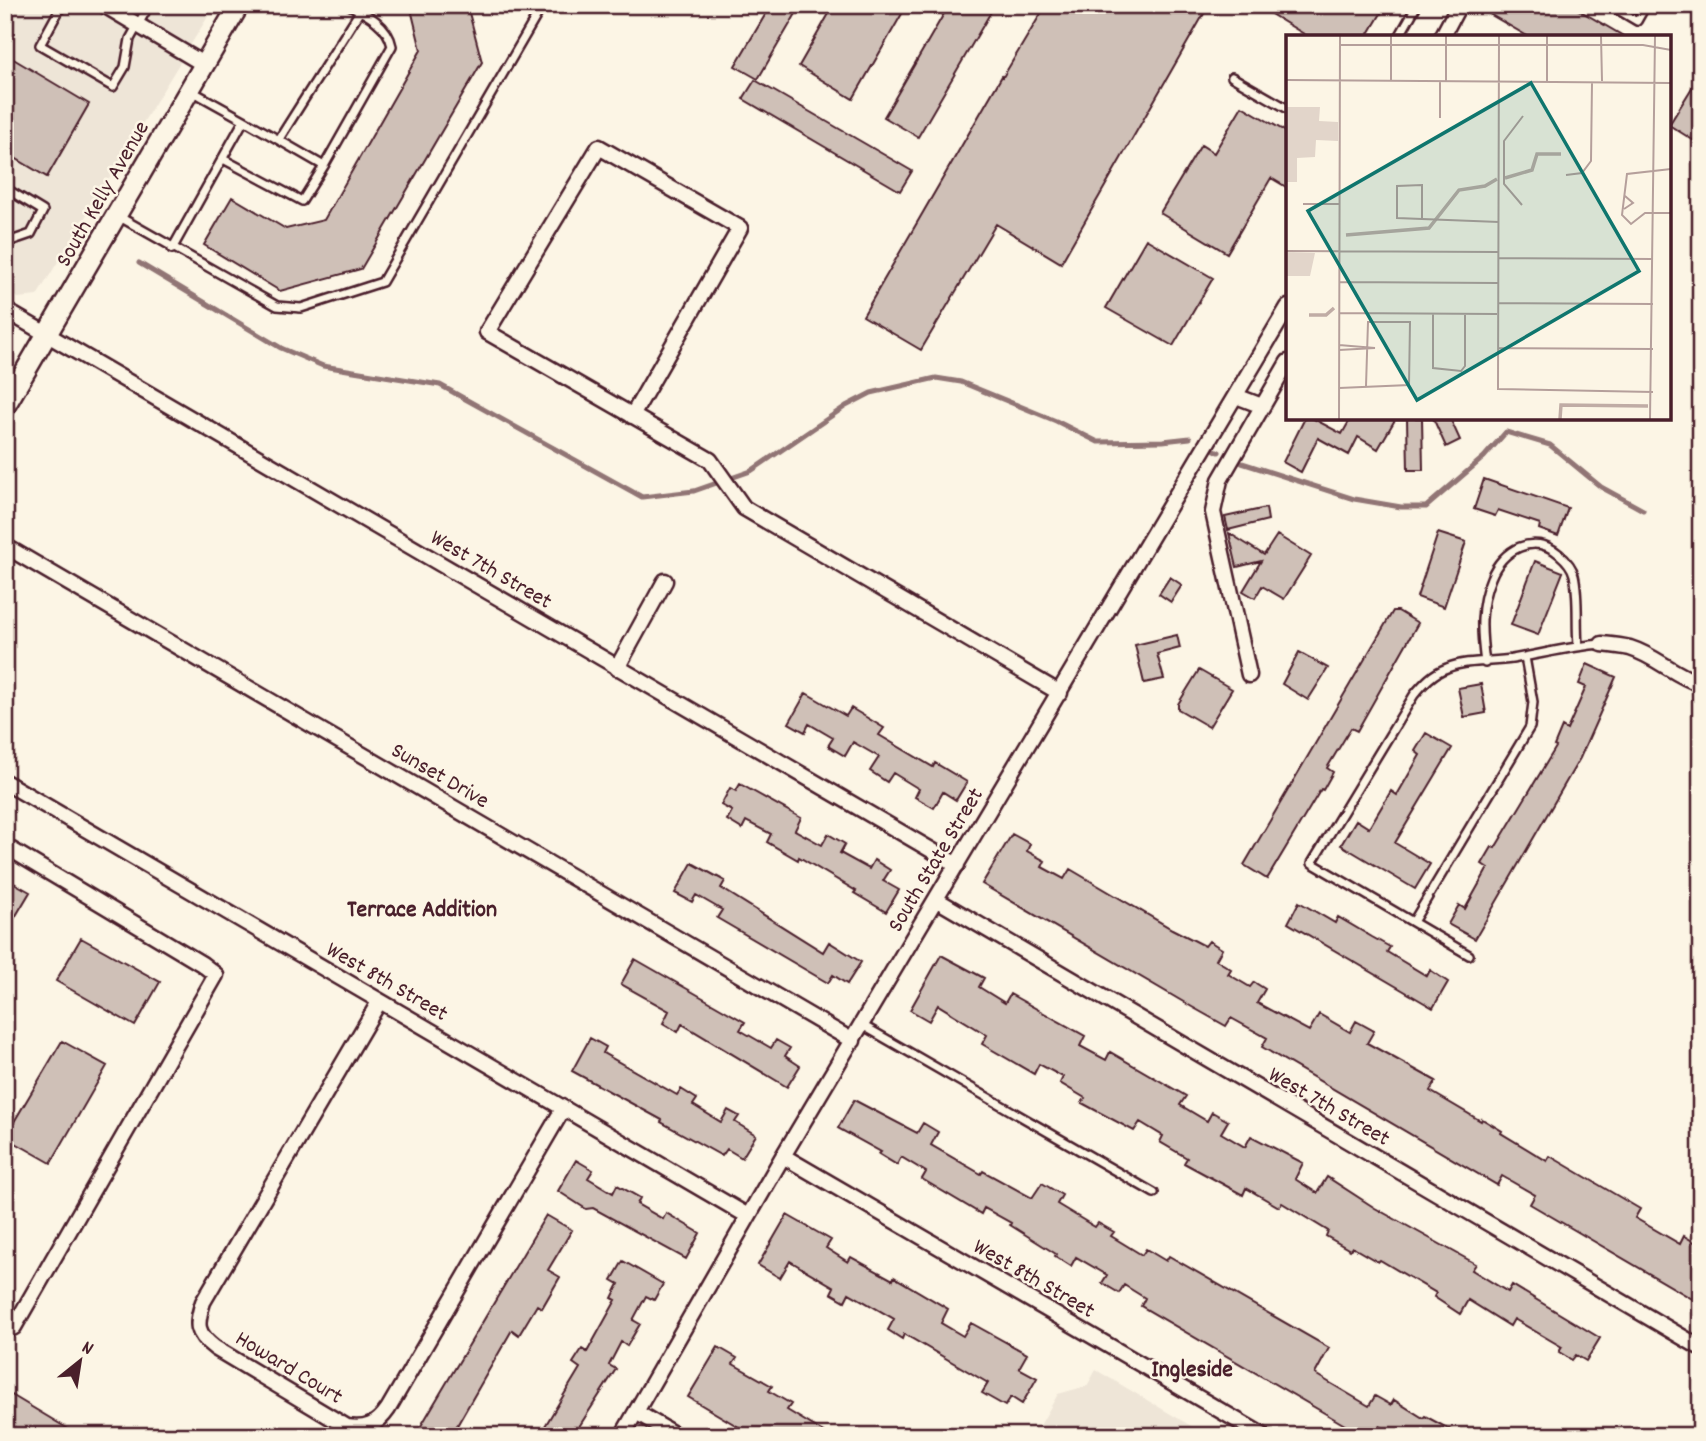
<svg xmlns="http://www.w3.org/2000/svg" width="1706" height="1441" font-family="Dekko,sans-serif">
	<rect width="100%" height="100%" fill="#fcf5e5"/>
	<filter id="ink" filterUnits="userSpaceOnUse"><feTurbulence type="fractalNoise" baseFrequency=".0143" numOctaves="2"/><feDisplacementMap in="SourceGraphic" scale="14" xChannelSelector="R" yChannelSelector="G"/><feConvolveMatrix kernelMatrix="1 2 1 2 8 2 1 2 1" color-interpolation-filters="sRGB"/></filter>
	<g filter="url(#ink)">
		<!-- built -->
		<path fill="#eee5d7" d="M5,5H215L37,296L18,298L5,291Z
			M1096,1370L1208,1436H1034L1058,1394L1087,1386Z"/>
		<g fill="none" stroke-linecap="round" stroke-linejoin="round">
			<!-- stream -->
			<path stroke="#917474" stroke-width="5" d="M139,263L281,348L323,366L440,385L642,497L694,491L751,471L846,406L871,393L936,378L961,382L1056,421L1098,442L1163,441L1190,438
				M1215,450L1219,452
				M1242,463L1354,499L1401,507H1426L1484,457L1506,432L1550,445L1601,487L1643,510"/>
		</g>
		<!-- building -->
		<path fill="#cfc0b7" stroke="#4a1f2b" stroke-width="2" d="M410,5H467L482,62L361,269L280,291L204,245L232,197L286,229L324,220L421,50Z
			M771,5H801L758,79L735,66Z
			M834,5H907L853,99L799,66Z
			M949,5H995L918,137L884,117Z
			M1046,5H1209L1061,263L996,224L921,350L863,316L1002,76L1003,77Z
			M1256,5H1386L1367,37H1309Z
			M1474,5H1570L1625,37H1529Z
			M5,54L89,104L47,177L5,152Z
			M1701,73V135L1696,142L1669,125Z
			M755,80L912,171L900,191L743,99Z
			M1242,106L1288,133V188L1271,178L1227,253L1160,213L1201,145L1214,153Z
			M1146,239L1213,278L1173,346L1106,308Z
			M1305,418H1312L1342,434L1351,418H1396L1378,449L1358,437L1349,455L1318,438L1301,472L1283,462Z
			M1407,418H1422L1423,470H1408Z
			M1433,418H1450L1460,440L1446,447Z
			M1484,479L1568,508L1558,536L1539,529L1540,524L1498,510L1495,516L1474,509Z
			M1266,508L1268,520L1228,530L1225,517Z
			M1229,533L1264,555L1277,535L1311,556L1284,599L1262,586L1255,598L1243,591L1261,561L1237,567Z
			M1438,533L1466,542L1444,607L1417,597Z
			M1535,561L1563,572L1538,635L1511,625Z
			M1170,577L1182,585L1171,602L1159,594Z
			M1393,611H1398L1418,623L1357,731L1351,728L1327,768L1333,772L1323,790L1321,789L1267,879L1244,865Z
			M1177,635L1180,648L1157,654L1164,679L1144,683L1135,645Z
			M1299,652L1328,668L1308,700L1282,684Z
			M1587,664L1616,677L1580,758L1475,939L1448,924L1459,905L1465,909L1488,868L1482,864L1492,847L1495,848L1556,747L1554,746L1562,727L1567,730L1586,687L1579,684Z
			M1199,670L1232,689L1209,727L1178,709V704Z
			M1481,684L1486,713L1464,717L1458,688Z
			M806,693L846,716L851,708L884,728L879,735L933,767L935,763L967,782L956,800L943,792L934,808L915,797L919,789L893,773L887,782L870,771L879,757L853,742L845,756L828,746L833,738L809,724L805,732L789,723Z
			M1426,733L1452,748L1395,843L1430,864L1415,889L1341,845L1356,820L1369,828L1391,791L1397,795L1420,755L1415,751Z
			M740,784L801,818L795,830L822,845L828,834L845,844L840,853L869,869L874,860L890,870L883,881L899,890L886,912L854,893L856,891L799,857L798,860L767,842L771,834L746,821L742,829L727,820L732,811L721,805L730,788L736,791Z
			M1012,834L1030,844L1027,851L1045,861L1042,867L1064,879L1070,869L1172,929L1205,946L1209,941L1222,949L1216,960L1231,969L1228,974L1250,987L1254,982L1265,989L1257,1003L1309,1031L1319,1014L1350,1032L1356,1021L1374,1031L1367,1043L1436,1081L1430,1091L1481,1121L1482,1119L1502,1131L1501,1133L1547,1161L1550,1156L1640,1209L1635,1218L1680,1244L1684,1236L1701,1246V1304L1530,1204L1535,1195L1502,1176L1497,1185L1262,1047L1267,1038L1231,1018L1226,1026L1192,1007L982,884Z
			M692,863L725,881L721,888L823,952L829,942L861,962L847,984L833,975L828,983L717,918L722,910L696,895L692,902L675,893Z
			M5,878L30,892L5,934Z
			M1299,902L1335,923L1338,917L1372,937L1390,947L1387,952L1427,976L1430,970L1448,982L1433,1008L1288,923Z
			M81,938L160,982L135,1026L56,981Z
			M941,955L984,978L979,987L1005,1003L1010,994L1085,1036L1080,1046L1106,1060L1110,1052L1186,1096L1180,1105L1207,1121L1212,1112L1228,1121L1221,1133L1245,1147L1251,1136L1303,1163L1295,1179L1317,1193L1327,1177L1375,1208L1476,1264L1472,1270L1508,1292L1512,1285L1600,1338L1586,1361L1576,1355L1572,1360L1559,1352L1562,1347L1514,1319L1510,1326L1468,1300L1460,1314L1434,1297L1436,1293L1380,1260L1378,1262L1352,1247L1350,1250L1326,1236L1328,1231L1282,1203L1279,1207L1246,1188L1243,1195L1184,1163L1187,1158L1160,1142L1163,1136L1140,1122L1134,1131L1082,1103L1085,1098L1060,1083L1063,1077L1039,1064L1034,1074L982,1044L987,1035L938,1005L929,1021L910,1010Z
			M635,959L745,1022L740,1030L771,1048L776,1040L790,1048L785,1056L800,1066L787,1087L682,1024L678,1032L663,1023L669,1011L621,984Z
			M590,1038L606,1047L603,1053L677,1095L681,1089L697,1099L693,1105L721,1122L728,1110L739,1116L735,1122L756,1135L742,1158L727,1149L722,1156L661,1122L662,1120L572,1071Z
			M62,1041L107,1066L51,1163L5,1137Z
			M854,1100L917,1133L923,1123L938,1132L931,1145L981,1174L983,1171L1032,1198L1042,1183L1062,1195L1057,1204L1095,1227L1098,1223L1114,1232L1111,1236L1142,1255L1146,1249L1166,1261L1169,1256L1329,1348L1315,1374L1369,1406L1375,1396L1391,1405L1394,1400L1423,1418L1425,1416L1462,1436H1397L1380,1426L1374,1436H1364L1350,1428L1141,1306L1145,1298L1124,1285L1119,1293L1102,1283L1107,1275L1076,1257L1071,1266L1055,1256L1056,1254L1010,1225L1011,1223L984,1208L981,1214L922,1179L926,1172L901,1157L897,1165L879,1154L881,1152L838,1128Z
			M576,1160L593,1170L588,1178L613,1193L617,1185L640,1198L637,1204L663,1219L666,1213L700,1233L686,1259L593,1208L586,1209L558,1191Z
			M546,1215L572,1230L548,1270L560,1277L542,1308L537,1305L519,1335L512,1330L451,1436H415Z
			M787,1215L831,1240L826,1248L848,1262L851,1257L893,1280L894,1277L948,1309L941,1323L963,1336L971,1323L1027,1354L1019,1368L1037,1378L1022,1404L1011,1397L1005,1406L982,1393L988,1383L904,1334L902,1339L888,1330L894,1319L849,1293L845,1301L831,1293L834,1287L790,1261L780,1278L758,1265Z
			M623,1261L663,1284L654,1300L646,1296L633,1320L640,1324L627,1346L621,1342L609,1365L616,1369L573,1436H539L580,1368L573,1363L582,1349L587,1352L616,1300L612,1298L619,1284L612,1280Z
			M718,1347L737,1358L733,1364L772,1386L769,1391L791,1404L787,1410L830,1436H754L688,1397Z
			M5,1391L80,1436H5Z"/>
		<g fill="none" stroke-linecap="round" stroke-linejoin="round">
			<!-- service casing -->
			<g stroke="#4a1f2b" stroke-width="12">
				<path id="service" d="M62,5L40,45L113,87L125,67L130,39L149,5
					M1610,5L1637,21L1646,5
					M1399,37L1417,5
					M1232,77L1288,109
					M244,120L324,166L392,46C388,25 367,14 349,5
					M279,139L360,11
					M223,159L302,201L324,166
					M5,188L43,211L31,234L5,243
					M118,216L277,306L301,308L382,282L540,10L533,5
					M172,249L244,120L190,90
					M1485,663C1481,633 1479,606 1491,578C1502,550 1533,532 1559,554C1565,559 1572,566 1574,575C1579,597 1576,623 1578,645
					M1413,922L1530,727L1533,702L1525,657
					M1469,955L1312,863L1414,695C1424,683 1433,673 1447,668C1466,660 1491,662 1512,659C1542,654 1572,646 1602,644
					M862,1025L1154,1193"/>
			</g>
			<!-- minor casing -->
			<g stroke="#4a1f2b" stroke-width="19">
				<path id="minor" d="M104,5L205,65
					M1442,37L1459,5
					M5,310L957,865
					M1236,396L1262,406
					M632,416L740,228L599,147L487,332L710,460L744,508L1060,693
					M5,546L853,1041
					M1602,644C1612,645 1622,646 1630,648C1656,656 1675,676 1701,684
					M617,668L665,581
					M1249,675L1213,512L1220,480L1288,362
					M5,782L748,1216
					M5,846L202,964L216,975L14,1327L5,1331
					M937,900L1701,1348
					M379,1002L203,1302C196,1324 195,1333 215,1348L347,1427C366,1430 377,1425 388,1409L563,1109
					M783,1156L1264,1436
					M636,1412L677,1436
					M622,1436L783,1156L1288,307"/>
			</g>
			<!-- secondary casing -->
			<g stroke="#4a1f2b" stroke-width="24">
				<path id="secondary" d="M5,406L239,5"/>
			</g>
			<!-- service -->
			<use href="#service" stroke="#fcf5e5" stroke-width="7"/>
			<!-- minor -->
			<use href="#minor" stroke="#fcf5e5" stroke-width="14"/>
			<!-- secondary -->
			<use href="#secondary" stroke="#fcf5e5" stroke-width="19"/>
		</g>
	</g>
	<g text-anchor="middle" stroke-width="5" stroke-linejoin="round" paint-order="stroke">
		<!-- street labels -->
		<g font-size="23" fill="#4a1f2b" stroke="#fcf5e5">
			<text transform="translate(101 193) rotate(-60)" y="8">South Kelly Avenue</text>
			<text transform="translate(492 568) rotate(30)" y="8">West 7th Street</text>
			<text transform="translate(441 774) rotate(30)" y="8">Sunset Drive</text>
			<text transform="translate(934 859) rotate(-59)" y="8">South State Street</text>
			<text transform="translate(388 980) rotate(30)" y="8">West 8th Street</text>
			<text transform="translate(1330 1105) rotate(30)" y="8">West 7th Street</text>
			<text transform="translate(1035 1277) rotate(30)" y="8">West 8th Street</text>
			<text transform="translate(290 1366) rotate(31)" y="8">Howard Court</text>
		</g>
		<!-- neighbourhood labels -->
		<g font-size="24" font-weight="bold" fill="#4a1f2b" stroke="#fcf5e5">
			<text x="422" y="916">Terrace Addition</text>
			<text x="1192" y="1376">Ingleside</text>
		</g>
	</g>
	<!-- overview -->
	<g transform="translate(1286 35)">
		<rect width="385" height="385" fill="#fcf5e5"/>
		<path d="M0,72H34L33,86L52,87V106L30,105L29,122L11,123V147H0ZM0,217L29,218L24,241H0Z" fill="#e2d5ca"/>
		<path fill="none" stroke="#c0aca5" stroke-width="3.5" d="M219,143L246,135L251,119H275M60,200L143,193L173,155L199,151L211,144M23,280H40L48,273M274,384L275,370L362,371"/>
		<path fill="none" stroke="#b59f9b" stroke-width="2" d="M160,1V46M213,1L212,354L367,357M261,1V46M315,1L316,46M55,10H357L385,15M0,45L385,48M105,46V1M154,83V47M385,134L341,139L336,180L345,189L359,178H385M280,140L296,138L305,126L306,48M17,169H54M236,170L218,149V106L237,81M338,174L347,168L339,161M136,183V150L111,151V183L213,187M0,216L212,217M212,223L367,224M53,247L212,248M212,268L367,269M53,278L211,279M147,279V333L175,336L179,331V279M212,313L367,314M53,315L89,313L53,310M53,353L123,350L124,287H82L80,351M53,384L54,1M364,384L369,1"/>
		<path fill="#0f766e" fill-opacity="0.15" stroke="#0f766e" stroke-width="3.5" d="M245,48L353,236L131,365L22,176Z"/>
		<rect width="385" height="385" fill="none" stroke="#4a1f2b" stroke-width="3.5"/>
	</g>
	<!-- margin -->
	<rect width="1706" height="1441" fill="none" stroke="#fcf5e5" stroke-width="28"/>
	<rect x="14" y="14" width="1678" height="1413" fill="none" stroke="#4a1f2b" stroke-width="2.5" filter="url(#ink)"/>
	<!-- north arrow -->
	<g transform="translate(80 1361) rotate(30)" stroke="#fcf5e5" stroke-width="5" paint-order="stroke">
	<path d="M0-5L12 26L0 18L-12 26Z" fill="#4a1f2b"/>
	<text y="-10" font-size="19" font-weight="bold" text-anchor="middle" fill="#4a1f2b">N</text>
	</g>
</svg>
